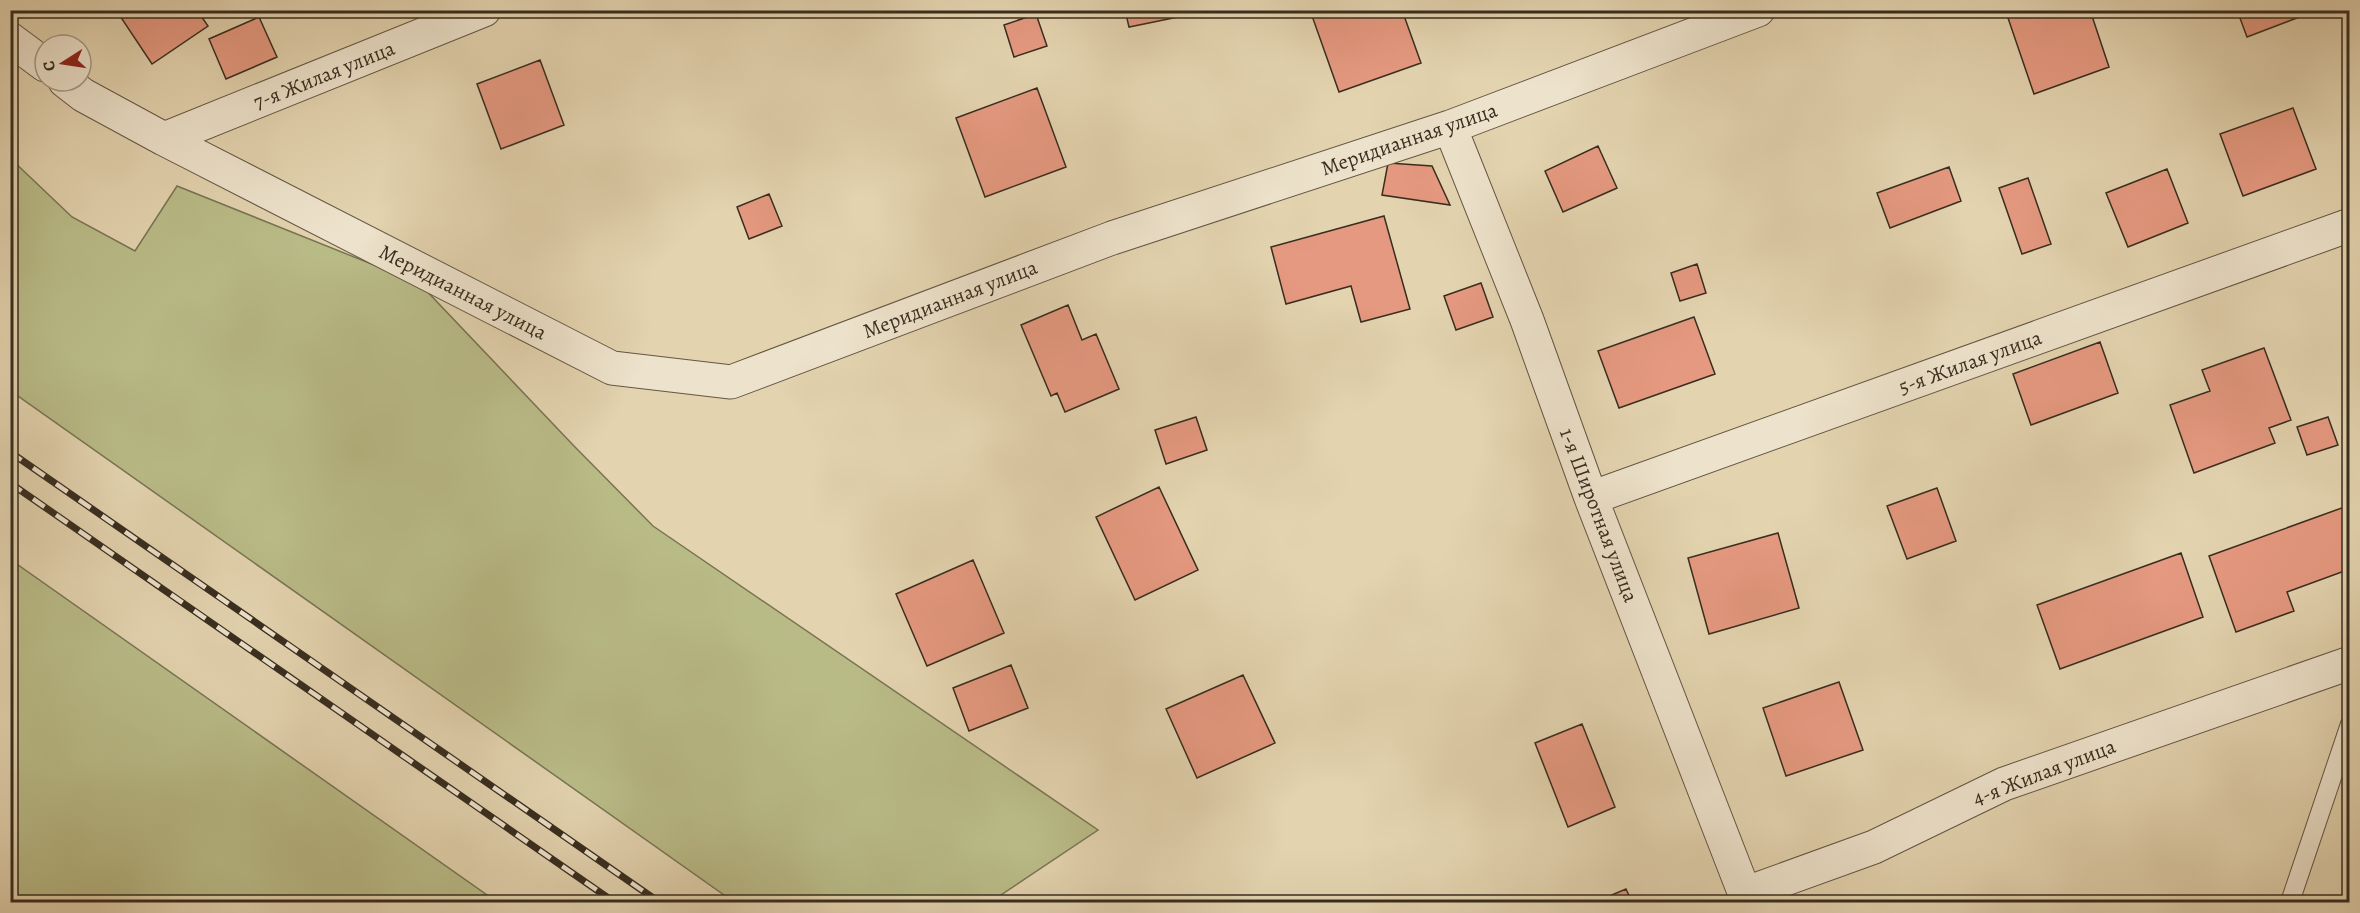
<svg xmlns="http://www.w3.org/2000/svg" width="2360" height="913" font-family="Alegreya,serif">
	<rect width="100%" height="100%" fill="#e3d3af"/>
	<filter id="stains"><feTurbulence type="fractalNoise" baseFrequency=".00333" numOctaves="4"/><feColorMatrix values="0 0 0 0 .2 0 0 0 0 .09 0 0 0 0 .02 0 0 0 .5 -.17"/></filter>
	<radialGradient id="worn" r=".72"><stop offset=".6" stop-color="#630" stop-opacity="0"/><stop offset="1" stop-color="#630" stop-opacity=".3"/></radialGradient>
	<!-- green -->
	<path fill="#b9bb87" stroke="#787453" stroke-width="1.5" d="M10,158L72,217L135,251L177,186L419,283L574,446L653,526L1098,830L995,899L999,902H734L11,391Z
		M10,560H11L497,902H11Z"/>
	<!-- building -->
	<path fill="#e59980" stroke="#382d1f" stroke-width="1.5" d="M129,10H197L208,26L152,64L120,16Z
		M1125,10H1192L1193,14L1129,27Z
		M1318,10H1402L1421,63L1339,92L1311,13Z
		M2031,10H2090L2109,67L2034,94L2008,18Z
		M2237,10H2318L2247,37Z
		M1036,14L1047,46L1014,57L1004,25Z
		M259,17L277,57L226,79L209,39Z
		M540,60L564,125L501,149L477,84Z
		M1037,88L1066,167L985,197L956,118Z
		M2293,108L2316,169L2243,196L2220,134Z
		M1598,146L1617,188L1563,212L1545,171Z
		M1388,163L1432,166L1450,205L1382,195Z
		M1949,167L1961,201L1890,228L1877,193Z
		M2167,169L2188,223L2128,247L2106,193Z
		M2028,178L2051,244L2022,254L1999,188Z
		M769,194L782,226L749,239L737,207Z
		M1384,216L1410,309L1361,322L1351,286L1286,304L1271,247Z
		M1697,264L1706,293L1680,301L1671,273Z
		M1481,283L1493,317L1456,330L1444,296Z
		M1068,305L1082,340L1096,334L1119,389L1065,412L1057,393L1051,396L1021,325Z
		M1694,317L1715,374L1619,408L1598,351Z
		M2100,342L2118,393L2031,425L2013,374Z
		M2264,348L2291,420L2269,428L2275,443L2194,473L2170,405L2210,391L2202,370Z
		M1196,417L1207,450L1166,464L1155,430Z
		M2328,417L2338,445L2307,455L2297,427Z
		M1159,487L1198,570L1135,600L1096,517Z
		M1937,488L1956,541L1907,559L1887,506Z
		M2350,505V569L2287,592L2294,611L2236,632L2209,556Z
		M1778,533L1799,608L1709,634L1688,558Z
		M2181,553L2203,617L2060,669L2037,605Z
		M973,560L1004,633L927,666L896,594Z
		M1011,665L1028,708L969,731L953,688Z
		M1243,675L1275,743L1197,778L1166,709Z
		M1839,682L1863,750L1786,776L1763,708Z
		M1582,724L1615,807L1568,827L1535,743Z
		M1626,889L1632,902H1595Z"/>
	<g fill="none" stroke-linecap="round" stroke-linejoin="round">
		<!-- service casing -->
		<g stroke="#635643" stroke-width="20">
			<path id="service" d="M2290,902L2350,724"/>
		</g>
		<!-- minor casing -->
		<g stroke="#635643" stroke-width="35">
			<path id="minor" d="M10,39L45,65
				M65,81L83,95L164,139L612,368L731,382L1112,238L1450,127L1758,10
				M1450,127L1527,320L1591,498L1748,902
				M164,139L484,10
				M1591,498L2350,225
				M1744,894L1874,847L2004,784L2350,663"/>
		</g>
		<!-- service -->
		<use href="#service" stroke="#ede2cb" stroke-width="18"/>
		<!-- minor -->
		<use href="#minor" stroke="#ede2cb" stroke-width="33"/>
		<!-- rail casing -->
		<g stroke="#382d1f" stroke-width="7">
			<path id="rail" d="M10,452L659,902
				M10,483L614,902"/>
		</g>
		<!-- rail -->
		<use href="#rail" stroke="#ede2cb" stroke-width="4.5" stroke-dasharray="14" stroke-linecap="butt"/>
	</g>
	<g text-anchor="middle" stroke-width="4.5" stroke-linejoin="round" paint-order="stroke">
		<!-- street labels -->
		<g font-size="21" fill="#382d1f" stroke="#ede2cb">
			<text transform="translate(324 75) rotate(-22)" y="7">7-я Жилая улица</text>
			<text transform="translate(1409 139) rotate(-19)" y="7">Меридианная улица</text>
			<text transform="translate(463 292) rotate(27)" y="7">Меридианная улица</text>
			<text transform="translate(950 299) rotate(-21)" y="7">Меридианная улица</text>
			<text transform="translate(1970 362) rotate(-20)" y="7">5-я Жилая улица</text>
			<text transform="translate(1599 515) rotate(69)" y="7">1-я Широтная улица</text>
			<text transform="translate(2044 772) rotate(-21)" y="7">4-я Жилая улица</text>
		</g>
	</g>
	<!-- margin -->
	<rect width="2360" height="913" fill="none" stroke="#e3d3af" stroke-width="36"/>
	<rect x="12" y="12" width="2336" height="889" fill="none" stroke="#382d1f" stroke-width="3"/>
	<rect x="18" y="18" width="2324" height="877" fill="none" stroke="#382d1f" stroke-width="1.5"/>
	<!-- north arrow -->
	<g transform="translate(63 63) rotate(258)"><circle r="28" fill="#ede2cb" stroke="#a59a86" stroke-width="1.5"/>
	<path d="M0-4.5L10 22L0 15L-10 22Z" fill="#8f2418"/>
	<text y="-9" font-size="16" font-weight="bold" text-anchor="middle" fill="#382d1f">С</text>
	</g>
	<rect width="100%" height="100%" filter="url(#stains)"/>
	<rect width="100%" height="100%" fill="url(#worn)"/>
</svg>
